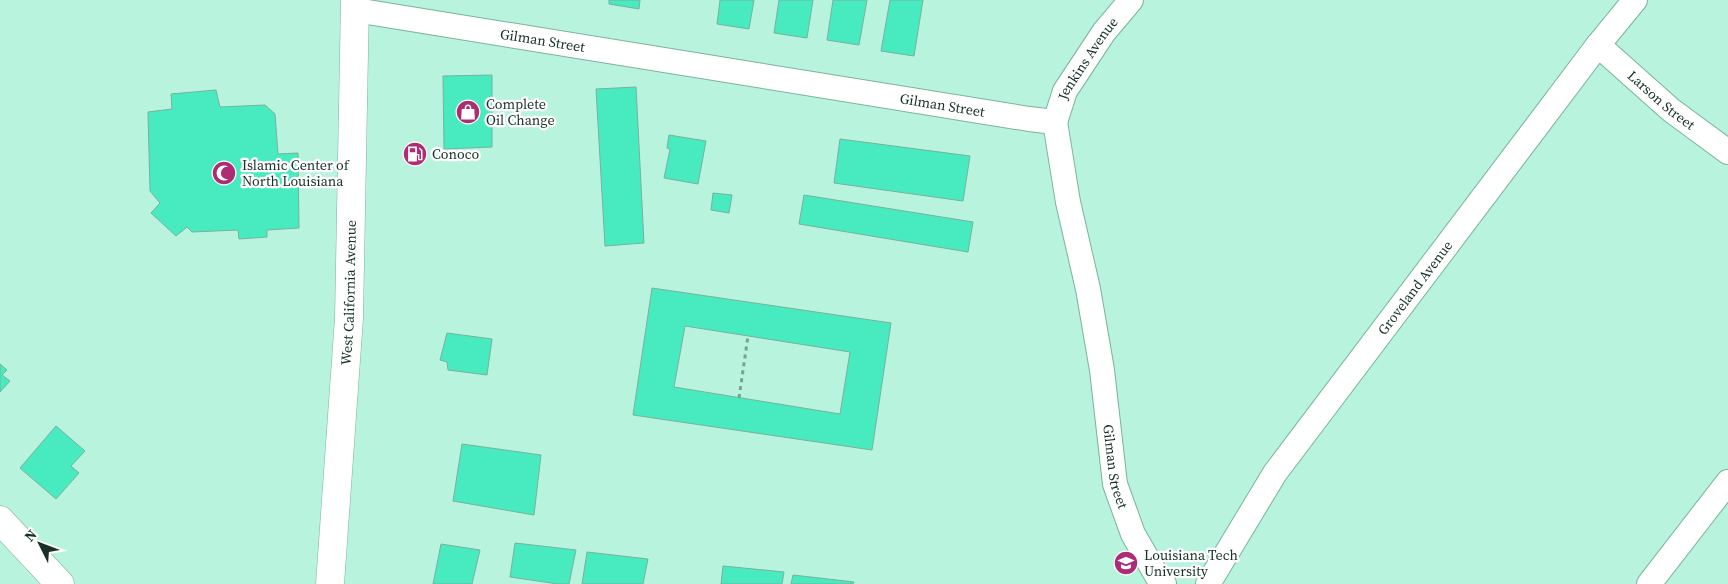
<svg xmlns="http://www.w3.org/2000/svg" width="1728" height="584" font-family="'Source Serif 4',serif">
	<rect width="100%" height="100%" fill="#b8f3dd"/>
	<!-- building -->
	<path fill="#48ebbf" stroke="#78b19d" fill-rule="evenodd" d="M609,0H640L639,9L609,4Z
		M720,0H754L749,29L717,24Z
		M779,0H813L807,38L774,33Z
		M833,0H867L859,45L827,40Z
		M890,0H923L914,56L881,51Z
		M492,75V147L444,149L443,76Z
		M636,87L644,243L605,246L596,89Z
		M216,90L220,107L265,105L275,114L278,154L298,153L299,228L267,230V237L239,239L238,230L192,232L187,227L176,236L151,213L160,203L150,191L148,112L172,109L171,94Z
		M669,135L706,141L698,184L664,178L670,149L667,148Z
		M840,139L970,156L963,201L834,183Z
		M713,193L732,195L729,213L711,210Z
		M804,195L973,222L968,252L799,224Z
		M652,288L891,323L872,450L633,415ZM685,326L850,352L840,414L674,387Z
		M447,333L492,339L487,375L448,370L447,362L440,360Z
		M0,364L7,370L2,375L10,381L0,392Z
		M56,426L85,451L71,466L79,473L56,499L20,468Z
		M462,444L541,455L534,515L453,501Z
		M515,543L576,550L569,584H558L510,577Z
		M441,544L480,550L472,584H433Z
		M587,552L648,559L643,584H582Z
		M723,566L784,572L782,584H721Z
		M793,575L854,582L853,584H791Z"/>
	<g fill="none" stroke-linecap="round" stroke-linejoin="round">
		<!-- minor casing -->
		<g stroke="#7ab39f" stroke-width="26">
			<g id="minor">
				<path id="s1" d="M355,10L1029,119L1055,122L1068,202L1088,289L1102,370L1115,484L1133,534L1157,576L1164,584"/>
				<path id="s2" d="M1598,45L1671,110L1728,152"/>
				<path id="s3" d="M1055,122L1065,91L1104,32L1131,0"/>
				<path id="s4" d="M1208,584L1275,473L1598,45L1635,0"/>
				<path d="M1649,584L1728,482"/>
			</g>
		</g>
		<!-- secondary casing -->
		<g stroke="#7ab39f" stroke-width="29">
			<path id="secondary" d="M0,520L60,584"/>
		</g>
		<!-- primary casing -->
		<g stroke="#7ab39f" stroke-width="29">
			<g id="primary">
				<path id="s5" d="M330,584L349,318L355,0"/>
			</g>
		</g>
		<!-- path -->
		<path stroke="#76a292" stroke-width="3" stroke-dasharray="4 4" stroke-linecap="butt" d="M739,398L748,336"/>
		<!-- minor -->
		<use href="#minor" stroke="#fff" stroke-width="24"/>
		<!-- secondary -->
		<use href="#secondary" stroke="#fff" stroke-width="28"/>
		<!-- primary -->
		<use href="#primary" stroke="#fff" stroke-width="28"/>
	</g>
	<!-- icons -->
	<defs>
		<g id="shop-disc" transform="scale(1.25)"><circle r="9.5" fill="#ae2c76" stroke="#fff"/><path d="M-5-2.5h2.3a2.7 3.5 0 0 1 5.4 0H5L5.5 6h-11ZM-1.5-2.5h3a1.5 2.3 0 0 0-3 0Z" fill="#fff"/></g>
		<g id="fuel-disc" transform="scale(1.25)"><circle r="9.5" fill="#ae2c76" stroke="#fff"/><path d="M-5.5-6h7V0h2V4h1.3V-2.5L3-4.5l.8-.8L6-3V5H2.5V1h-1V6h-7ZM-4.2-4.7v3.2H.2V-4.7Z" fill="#fff"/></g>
		<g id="mosque-disc" transform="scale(1.25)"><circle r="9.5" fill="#ae2c76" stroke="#fff"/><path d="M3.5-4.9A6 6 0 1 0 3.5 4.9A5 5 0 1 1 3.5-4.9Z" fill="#fff"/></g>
		<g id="university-disc" transform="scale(1.25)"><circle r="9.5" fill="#ae2c76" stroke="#fff"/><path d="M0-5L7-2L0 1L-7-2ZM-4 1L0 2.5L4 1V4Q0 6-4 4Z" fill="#fff"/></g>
	</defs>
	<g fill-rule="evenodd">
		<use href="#shop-disc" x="468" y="112"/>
		<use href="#fuel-disc" x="415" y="154"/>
		<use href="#mosque-disc" x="224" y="173"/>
		<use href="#university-disc" x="1126" y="563"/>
	</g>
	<g text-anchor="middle" stroke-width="4.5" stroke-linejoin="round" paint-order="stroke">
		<!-- street labels -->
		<g font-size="14" fill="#183028" stroke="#fff">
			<text dy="5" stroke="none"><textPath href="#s1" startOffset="190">Gilman Street</textPath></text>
			<text dy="5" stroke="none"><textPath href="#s3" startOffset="72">Jenkins Avenue</textPath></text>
			<text dy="5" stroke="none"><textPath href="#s2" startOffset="84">Larson Street</textPath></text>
			<text dy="5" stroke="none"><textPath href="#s1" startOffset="595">Gilman Street</textPath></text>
			<text dy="5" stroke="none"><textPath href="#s4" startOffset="362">Groveland Avenue</textPath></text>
			<text dy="5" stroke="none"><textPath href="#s5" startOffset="292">West California Avenue</textPath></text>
			<text dy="5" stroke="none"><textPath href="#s1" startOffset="1059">Gilman Street</textPath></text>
		</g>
		<!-- poi labels -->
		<g font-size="14" fill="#183028" stroke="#fff" text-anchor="start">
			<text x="486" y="109">Complete<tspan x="486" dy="16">Oil Change</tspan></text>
			<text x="432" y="159">Conoco</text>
			<text x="242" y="170">Islamic Center of<tspan x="242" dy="16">North Louisiana</tspan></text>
			<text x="1144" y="560">Louisiana Tech<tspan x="1144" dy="16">University</tspan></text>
		</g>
	</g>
	<!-- north arrow -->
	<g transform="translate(40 544) rotate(312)" stroke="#ffffff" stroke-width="4" paint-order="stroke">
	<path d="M0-4L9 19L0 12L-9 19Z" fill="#183028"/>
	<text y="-8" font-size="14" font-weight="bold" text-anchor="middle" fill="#183028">N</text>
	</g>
</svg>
